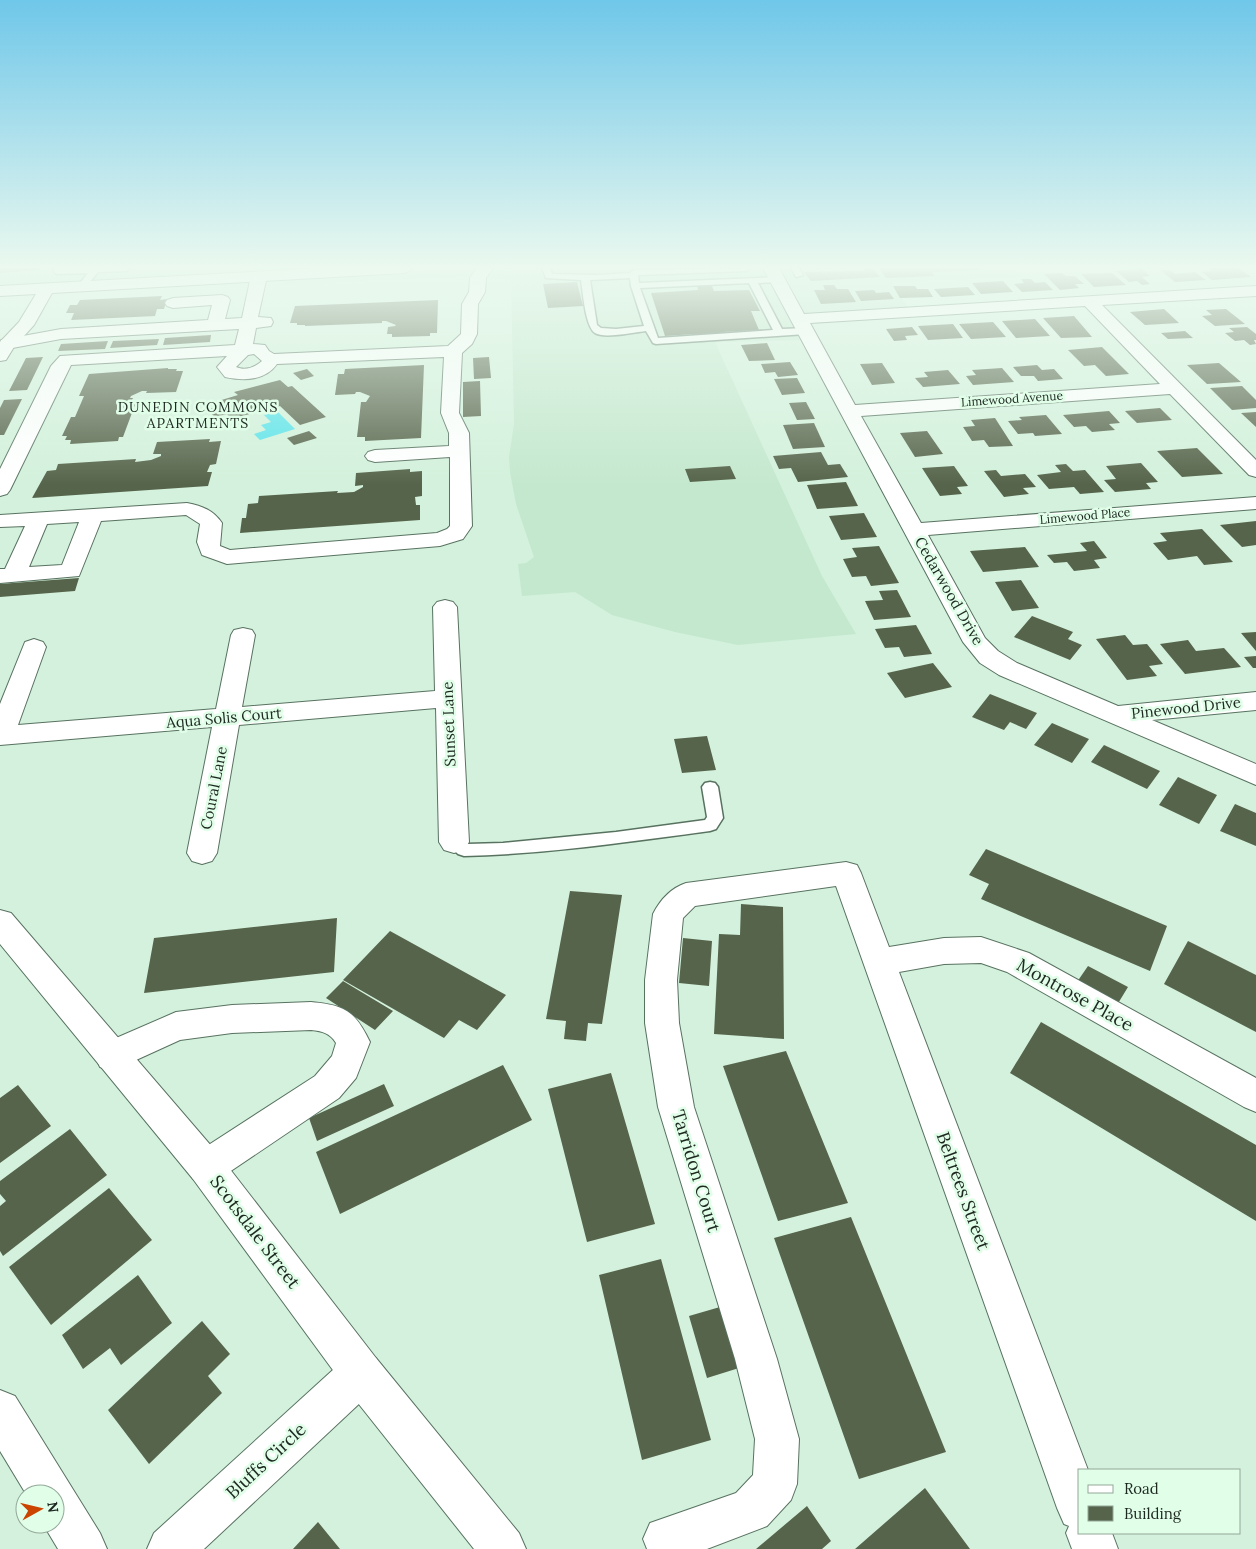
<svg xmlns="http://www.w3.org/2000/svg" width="1256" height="1549" font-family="Lora,serif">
	<rect width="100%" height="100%" fill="#d3f1dc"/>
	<!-- built -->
	<path fill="#c4e8ce" d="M0,268H238L236,275L0,288Z
		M453,268H477L471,277L421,278L280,285L282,277Z
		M494,268H763L803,340L715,342L822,576L856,634L738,645L675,632L612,615L575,592L522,596L518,564L526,563L534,557L516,504L510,472L509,457L514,424L511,281L504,279H492V275H487Z
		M779,268H1016L1025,277L891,282L910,310L806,316Z"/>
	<!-- water -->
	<path fill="#59e3ea" d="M277,411L295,429L260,440L254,434L266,430L261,425L271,422L264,415Z"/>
	<!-- building -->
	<path fill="#56644b" d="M1,268H41L40,270L0,273Z
		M866,268L874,270L880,277L811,281L804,272L863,271Z
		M879,268H978L980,270L932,272L934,276L886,278Z
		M1208,268H1238L1251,277L1212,280L1202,272L1212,271Z
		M1142,269L1150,276L1142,277L1150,284L1142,285L1137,281L1129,282L1116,271Z
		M1160,270H1170L1175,274L1195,272L1206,280L1175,282Z
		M1062,273L1066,276H1075L1084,284H1075L1079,288L1060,290L1044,274Z
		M1112,273L1126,285L1094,287L1081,274Z
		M1021,279H1031L1035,283L1045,282L1053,290L1022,292L1014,284L1024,283Z
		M1003,281L1013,292L981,294L972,283Z
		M577,282L583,306L548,308L543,284Z
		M711,284L714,291L749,290L760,311H751L759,330L723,332L724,336L696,337L694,334L665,336L651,293L698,290L697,285Z
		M823,285H834L837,289H848L856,302L821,304L814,290H825Z
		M893,286H915L917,289H928L933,297L900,298Z
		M968,287L975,295L941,297L934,289Z
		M874,290L876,293L889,292L894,299L861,301L855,291Z
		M162,296L160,300L167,299L164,309H157L155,316L71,320L74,313H66L70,305H77L80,300Z
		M438,300L437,333H430V336L392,337V334H387L388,327L395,326L396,325L386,321H382V323L305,326V325H297V323H290L295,306Z
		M1164,309L1179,323L1145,325L1130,312Z
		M1226,309L1245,324L1215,326L1202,316L1212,315L1206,310Z
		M1074,316L1092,337L1061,338L1043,318Z
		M1035,319L1050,336L1016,338L1002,321Z
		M993,322L1006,337L971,339L959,324Z
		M953,324L963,338L928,340L918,326Z
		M912,327L918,335L905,336L907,340L894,341L886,329Z
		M1247,327L1256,334V340H1254L1256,344L1250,345L1244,340L1235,341L1225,333L1234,332L1229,328Z
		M1185,331L1193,338L1168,339L1161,333Z
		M211,335L210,342L163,345L165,338Z
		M159,339L157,345L110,348L113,341Z
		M108,341L105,349L58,351L61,344Z
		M767,343L775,360L749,361L741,345Z
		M1102,347L1129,374L1106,376L1095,365L1084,366L1068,350Z
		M43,357L27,390L9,391L26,358Z
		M489,357L491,378L474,379L473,358Z
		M790,362L798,375L778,377L775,372L765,373L761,364Z
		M882,363L895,383L872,385L860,364Z
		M1219,363L1241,382L1207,384L1187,365Z
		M424,365L421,438L365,441V437H357L361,402H366L370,396L360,392H356L355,394L335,395L338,374H344L345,369Z
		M1037,365L1042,370L1054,369L1063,379L1038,381L1034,376H1021L1013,367Z
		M168,368V369H177L176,371H183L176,392L146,393L147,391H142L131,396L130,398H133L131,402H136L123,437H119L118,441L70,444L71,440H65L67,436H62L71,417H75L84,396H79L89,374Z
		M1002,368L1014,382L973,385L966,376L976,375L972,370Z
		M307,369L314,376L301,380L293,373Z
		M948,370L960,384L923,387L915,378L928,377L924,372Z
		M797,378L805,393L782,395L774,379Z
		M280,380L288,387L292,386L326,417L300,425L280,406L231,419L227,414L215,417L207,410L219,406L215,402L238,395L234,392Z
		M480,381L481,416L463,417V382Z
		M1242,386L1256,400V408L1232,410L1210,388Z
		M22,399L4,435H0V408L4,400Z
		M806,402L815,419L797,420L789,403Z
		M1160,408L1172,420L1137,423L1125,411Z
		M1109,411L1120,423L1109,424L1115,430L1092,432L1086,426L1074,427L1063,415Z
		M1256,412V427L1241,413Z
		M1046,415L1062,434L1035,436L1033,433L1018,434L1008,421L1022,420L1019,417Z
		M995,418L1013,446L989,447L984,440L972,441L963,427L975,426L971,420Z
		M814,423L825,447L793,449L783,425Z
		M309,431L317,438L294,445L287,438Z
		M927,431L943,454L915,457L900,433Z
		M210,439L209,442L221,441L216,464L210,465L207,472H212L208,486L32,498L47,471L56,470L58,464L136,459L135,462L151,460L161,456V454H153L157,442Z
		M1197,448L1223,474L1182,477L1157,451Z
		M821,452L828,465L840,464L848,477L798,482L791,468L779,469L773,456Z
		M1141,463L1158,482L1146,483L1151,489L1115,492L1104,480L1116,479L1106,466Z
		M1066,464L1073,471L1085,470L1104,492L1080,494L1074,487L1049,489L1037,475L1061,472L1055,465Z
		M730,466L736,479L690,482L685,469Z
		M954,466L968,486L957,487L962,494L940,496L922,468Z
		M410,469V472L422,471V496L415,497L416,505H420V520L240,533L242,518H246L248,504L258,503L259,496L338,491L337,493L354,492L363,487V485L355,486L356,473Z
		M996,470L1001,476L1025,474L1036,487L1023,488L1029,494L1004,497L984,471Z
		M846,482L858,506L817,509L807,485Z
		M864,513L877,537L841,540L829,516Z
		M1256,521V545L1242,547L1220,525Z
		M1202,529L1233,562L1204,565L1197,556L1168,560L1153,543L1167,541L1160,533Z
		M1094,541L1107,558L1094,560L1100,568L1074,571L1067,562L1054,563L1047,555L1087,551L1080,543Z
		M879,546L899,583L871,586L866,576L852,577L843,559L857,557L852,548Z
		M1025,547L1039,567L983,572L970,551Z
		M79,578L75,591L0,597V584Z
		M1021,580L1039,608L1012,611L995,582Z
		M897,590L911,617L874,620L865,601L883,600L879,591Z
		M1032,616L1073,632L1068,639L1082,645L1070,660L1014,637Z
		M916,625L932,654L904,657L899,647L885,648L875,629Z
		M1256,632V651L1241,633Z
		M1125,635L1133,645L1147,644L1163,664L1149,666L1157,676L1127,680L1096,639Z
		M1188,640L1196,651L1224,648L1241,667L1185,674L1160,644Z
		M1256,656V668H1253L1244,657Z
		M933,663L952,687L905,698L887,673Z
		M990,694L1037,713L1026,729L1010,722L1004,730L972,717Z
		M1052,723L1089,739L1072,763L1034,745Z
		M707,736L716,770L682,773L674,739Z
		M1104,745L1160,771L1147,789L1091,762Z
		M1178,777L1217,795L1199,824L1159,805Z
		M1235,804L1256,813V846L1220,831Z
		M986,849L1167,926L1150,971L981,899L989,884L969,875Z
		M570,891L622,895L602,1024L588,1023L586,1041L564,1039L566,1021L546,1019Z
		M741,904L783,907L784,1039L714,1034L719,934L740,935Z
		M337,918L334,972L144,993L154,938Z
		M390,931L506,995L477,1030L459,1020L444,1038L343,980Z
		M683,938L712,941L709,986L679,983Z
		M1188,941L1256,975V1032L1164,984Z
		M1088,966L1128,987L1117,1005L1077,982Z
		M343,981L393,1011L375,1030L326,998Z
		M1041,1022L1256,1145V1221L1010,1073Z
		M786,1051L848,1203L778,1221L723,1066Z
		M503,1065L532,1120L340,1214L316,1152Z
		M611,1073L655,1224L587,1242L548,1089Z
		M384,1084L394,1106L317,1141L309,1118Z
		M18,1085L51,1126L0,1163V1098Z
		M70,1129L107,1175L3,1256L0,1251V1206L6,1201L0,1194V1181Z
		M109,1188L152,1240L51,1325L9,1267Z
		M851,1217L946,1452L859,1479L774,1238Z
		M661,1259L711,1440L642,1460L599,1275Z
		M138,1275L172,1323L121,1365L110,1348L83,1369L62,1335Z
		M720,1307L739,1368L707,1378L689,1316Z
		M202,1321L230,1354L208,1376L222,1393L149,1464L108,1410Z
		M925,1488L970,1549H855Z
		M807,1506L831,1541L822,1549H756Z
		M318,1522L340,1549H293Z"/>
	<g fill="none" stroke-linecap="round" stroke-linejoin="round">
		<!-- service casing -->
		<g stroke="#587260" stroke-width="3">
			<path id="service" d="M53,268H130L126,271L98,272L85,288L82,289L78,286L88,273L58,274L55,273Z
				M542,268H550L552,274L597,275L630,273L634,270L750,268L746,271L638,275L639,283L781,277V281L778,282L758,283L782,329L806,328L811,331L806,334L656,344L653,343L646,331C635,332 604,339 595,333C585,326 583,292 581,280L546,278ZM630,278L631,286L644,326L616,329L601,328L597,325L590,280ZM749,283L773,330L658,338L640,288Z
				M791,268H799L803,275L796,277Z
				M710,782L715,783L718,787L723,818L716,829L710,831C628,842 546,854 464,856L458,854L446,842L448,838L454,836L467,844L503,843L616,832L705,820L707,817L702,787L705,783Z"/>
		</g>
		<!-- minor casing -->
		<g stroke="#587260" stroke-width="2">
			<path id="minor" d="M477,268H493L486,278L485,292L478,304L477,334L472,344L462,353L459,413L469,433L472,526L463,539L440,546L227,564L202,555L197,542L200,524L186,515L101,521L79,576L0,583V569H5L25,526L0,527V515L187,503C202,506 213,510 222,523L220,546L230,550L437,533L447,529L450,526V457L375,462L368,460L365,456L368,452L375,450L449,446V433L441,413L444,357L277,364C265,381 243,381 225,377L217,367L227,356L71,365L10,490L7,494L0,496V469L51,366L60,356L235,345L239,329L61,339L7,349L0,346L1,340L61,329L208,320L212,305L173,308L167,306L165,303L167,300L173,298L222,295L228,297L230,300L225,319L242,318L251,276L254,273H264L267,276L258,317L271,318L273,322L271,326L256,328L253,344L265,345L269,351L274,354L448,346L461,334L462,304L469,292L470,278ZM254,354L262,361C254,368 245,371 236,367L248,355ZM79,522L62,565L29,567L47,524Z
				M763,268H779L804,314L1256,286V296L1102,305L1256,460V477L1249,475L1170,394L861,416L921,523L1256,497V509L928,535L985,638L998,651L1017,663L1118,706L1256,692V710L1152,720L1256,764V785L999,675L980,663L963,642ZM1085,306L1160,384L855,405L810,323Z
				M445,600L453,602L457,607L469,842L464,850L454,853L444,850L439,842L436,708L239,725L217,853L212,861L202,864L192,861L187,853L212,727L0,745V704L25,642L34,639L43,642L46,647L18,725L216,709L231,635L234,630L243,628L252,630L255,635L242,707L435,691L433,607L437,602Z
				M846,862L857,865L861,873L889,947L944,938L981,937L1029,953L1256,1078V1112L1244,1107L1007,972L981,963L944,964L899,972L1088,1470H1080V1533H1112L1118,1549H1072L1066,1533L1069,1526L1064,1524L1057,1508L836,886L695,906L683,918L677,980L679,1023L694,1107L777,1359L799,1439L797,1484L791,1500L767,1526L707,1549H647L643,1539L650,1523L736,1493L753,1475L755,1439L735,1359L658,1107L645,1023V980L653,914C660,900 671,888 686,883Z
				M311,1002C345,1005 355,1011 370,1042L356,1078L339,1098L219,1179L206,1185L193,1179L188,1167L193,1155L315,1076L332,1056L336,1043C330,1033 322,1031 311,1030L232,1033L180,1040L112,1071L100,1067L95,1056L100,1045L176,1012L232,1005Z
				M361,1352L376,1358L382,1373L376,1388L204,1549H147L154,1533L346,1358Z
				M0,1390L15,1396L100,1533L107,1549H58L43,1524H55V1494H26L0,1451Z"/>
		</g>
		<!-- tertiary casing -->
		<g stroke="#587260" stroke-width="2">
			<path id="tertiary" d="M323,268H412L409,271L404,273L52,293L34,325L14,347L6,360L0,361V342L19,322L36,294L0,296V286Z
				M0,910L11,913L219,1155L376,1358L519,1533L526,1549H474L346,1388L193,1179L0,944Z"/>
		</g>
		<!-- service -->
		<use href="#service" fill="#fff" fill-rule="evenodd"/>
		<!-- minor -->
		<use href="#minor" fill="#fff" fill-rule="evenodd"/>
		<!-- tertiary -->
		<use href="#tertiary" fill="#fff" fill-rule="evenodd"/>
	</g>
	<!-- sky -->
	<linearGradient id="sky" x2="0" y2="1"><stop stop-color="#6fc7e9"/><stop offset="0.55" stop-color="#ebf9ef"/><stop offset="1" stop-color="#ebf9ef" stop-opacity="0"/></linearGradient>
	<rect width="1256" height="485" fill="url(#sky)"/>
	<g text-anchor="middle" stroke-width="5" stroke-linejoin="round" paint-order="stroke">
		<!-- far-street labels -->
		<g font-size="12" fill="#1d2820" stroke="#e1fee9">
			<text transform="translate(1012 399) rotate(-4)" y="4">Limewood Avenue</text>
			<text transform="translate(1085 516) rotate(-5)" y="4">Limewood Place</text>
		</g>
		<!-- far-neighbourhood labels -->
		<g font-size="14" letter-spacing="1" fill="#1d2820" stroke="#e1fee9">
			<text x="198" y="412">DUNEDIN COMMONS<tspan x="198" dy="16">APARTMENTS</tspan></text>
		</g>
		<!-- street labels -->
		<g font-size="15" fill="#1d2820" stroke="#e1fee9">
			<text transform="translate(949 591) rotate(60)" y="5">Cedarwood Drive</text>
			<text transform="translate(1186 708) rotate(-6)" y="5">Pinewood Drive</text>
			<text transform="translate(224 718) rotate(-5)" y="5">Aqua Solis Court</text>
			<text transform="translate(449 724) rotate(-92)" y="5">Sunset Lane</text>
			<text transform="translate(214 788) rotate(-79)" y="5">Coural Lane</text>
		</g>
		<!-- near-street labels -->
		<g font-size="18" fill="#1d2820" stroke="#e1fee9">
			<text transform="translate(1075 995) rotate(29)" y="6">Montrose Place</text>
			<text transform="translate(696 1171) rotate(73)" y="6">Tarridon Court</text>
			<text transform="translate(963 1191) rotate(70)" y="6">Beltrees Street</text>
			<text transform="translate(255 1232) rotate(53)" y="6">Scotsdale Street</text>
			<text transform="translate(266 1461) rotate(-43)" y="6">Bluffs Circle</text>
		</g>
	</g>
	<!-- legend -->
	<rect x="1078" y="1469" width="162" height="65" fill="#e1fee9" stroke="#93a899"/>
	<rect x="1088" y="1485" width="25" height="8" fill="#ffffff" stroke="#93a899"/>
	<text x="1124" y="1494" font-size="15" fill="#1d2820">Road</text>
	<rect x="1088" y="1506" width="25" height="15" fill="#56644b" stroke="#93a899"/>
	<text x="1124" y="1519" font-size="15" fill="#1d2820">Building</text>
	<!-- north arrow -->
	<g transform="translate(40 1509) rotate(82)"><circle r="24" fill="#e1fee9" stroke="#93a899"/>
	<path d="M0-4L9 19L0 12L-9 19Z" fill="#cb4500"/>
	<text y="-8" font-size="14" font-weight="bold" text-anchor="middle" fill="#1d2820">N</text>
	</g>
</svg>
